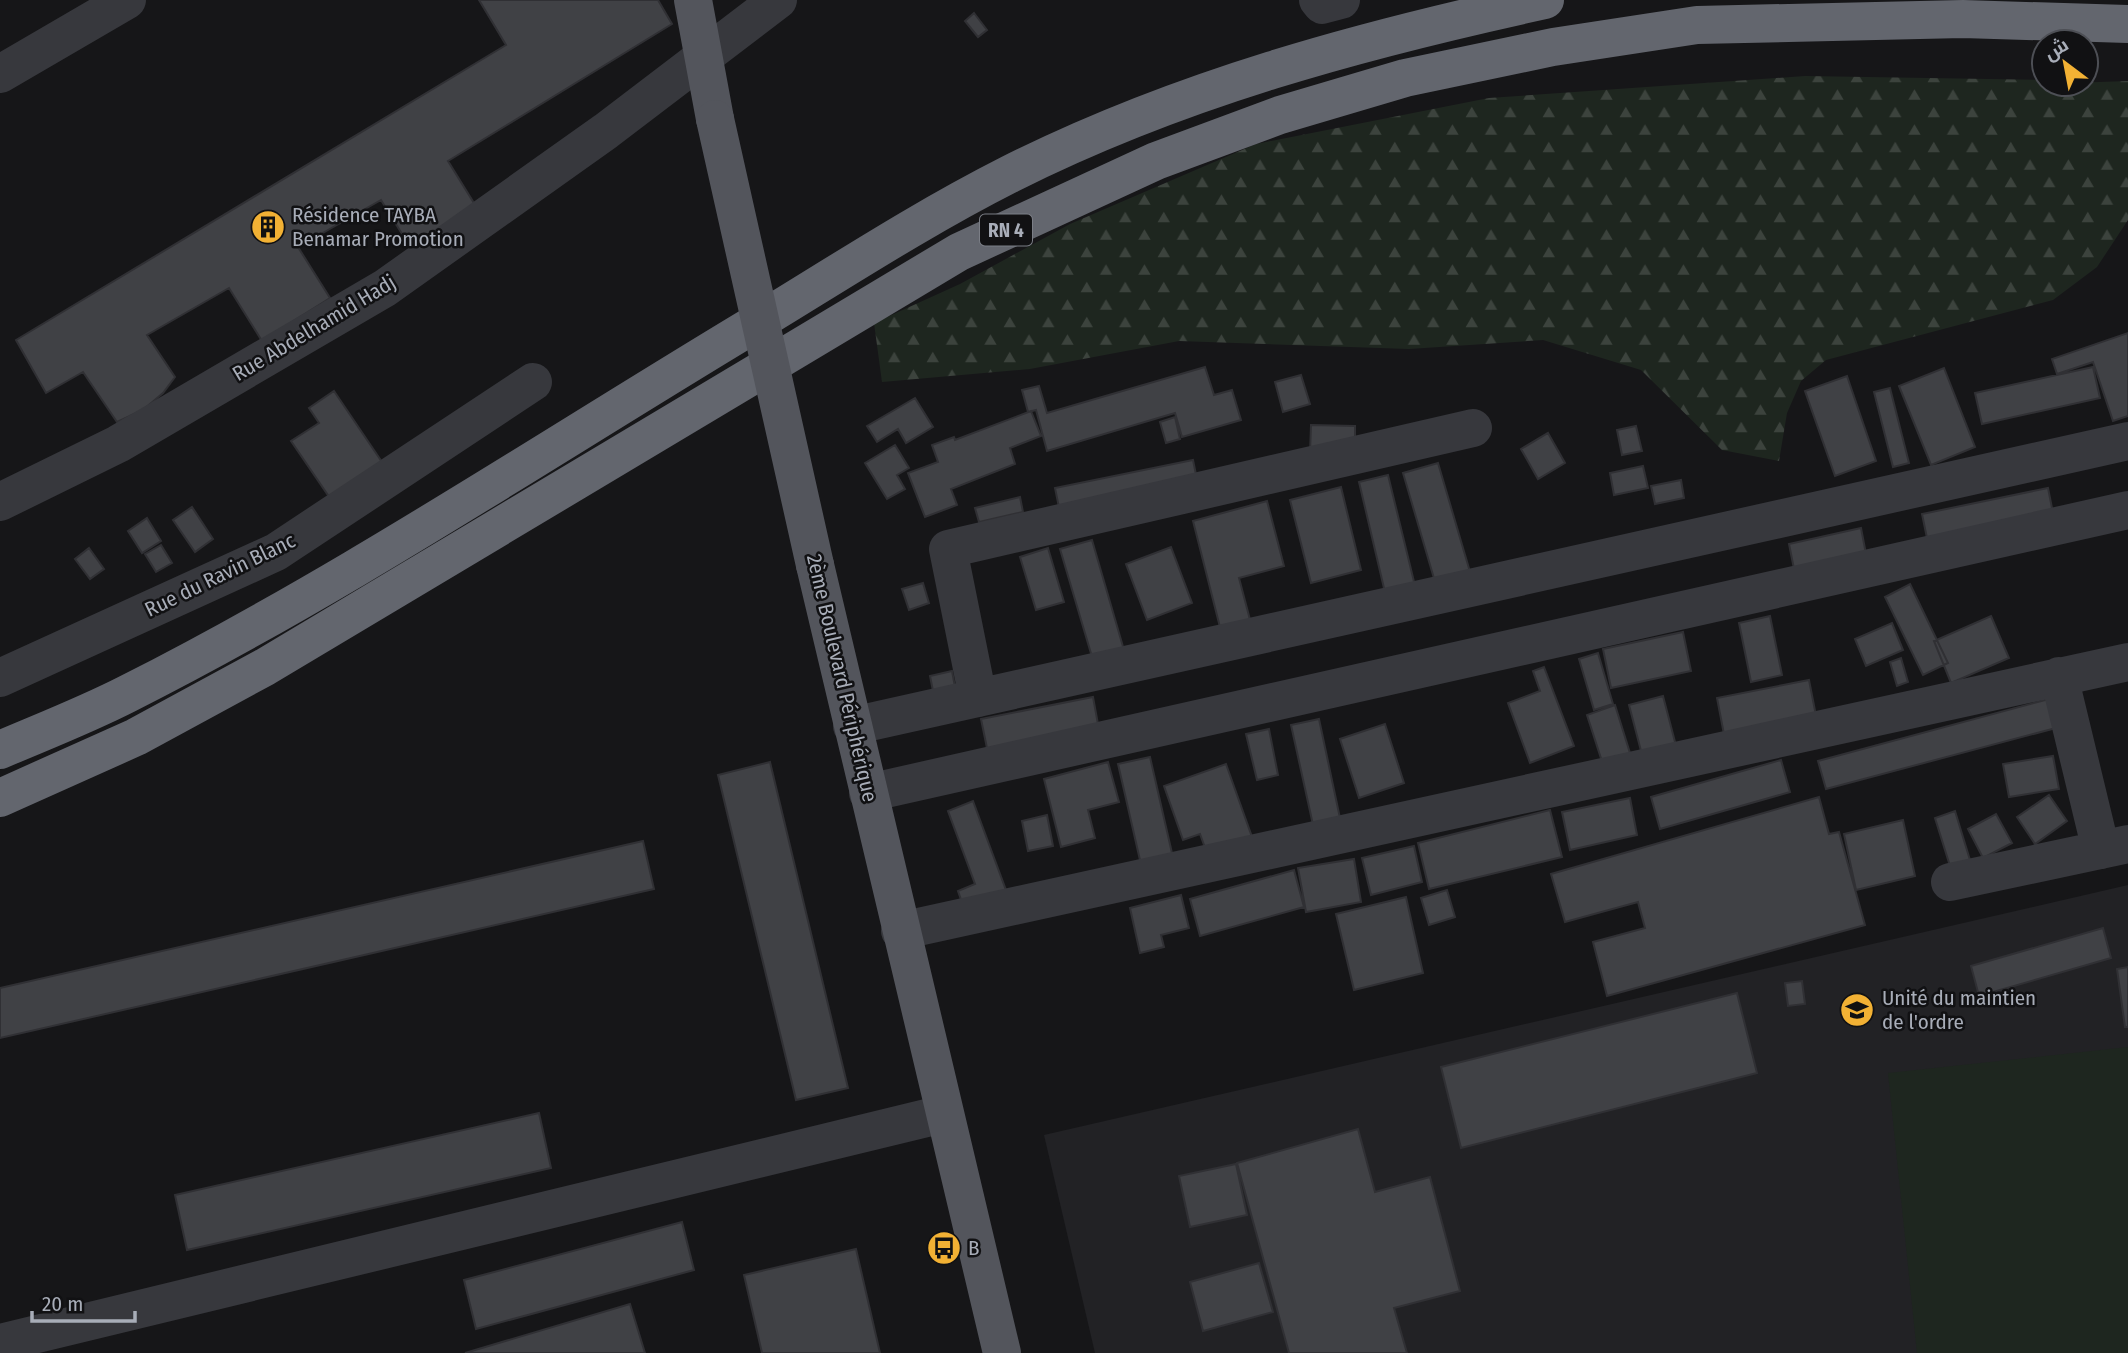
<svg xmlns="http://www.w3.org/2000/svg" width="2128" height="1353" font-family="'Fira Sans Condensed',Cairo,sans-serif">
	<defs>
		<pattern id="forest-firs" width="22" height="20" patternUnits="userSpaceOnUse" patternTransform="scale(1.75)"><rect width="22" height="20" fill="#1e261f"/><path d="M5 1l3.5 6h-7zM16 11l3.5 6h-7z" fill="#3c433d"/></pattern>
	</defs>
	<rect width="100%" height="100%" fill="#161618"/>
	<!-- built -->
	<path fill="#222225" d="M2128,885V1353H1095L1044,1135Z"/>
	<!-- forest -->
	<path fill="url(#forest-firs)" d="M1805,76L2044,80V84L2128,81V220L2097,267L2053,300L1826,360L1801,381L1787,413L1779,461L1722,450L1641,370L1543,340L1409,349L1179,341L1030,369L882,382L874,323L960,284L1070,224L1256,144L1489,98Z"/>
	<!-- pitch -->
	<path fill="#1e261f" d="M2128,1047V1353H1917L1888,1073Z"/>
	<!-- building -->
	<path fill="#404145" stroke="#303034" stroke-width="2" d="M479,0H658L672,24L448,161L477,208L412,250L381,200L298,247L330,298L262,341L229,288L147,335L175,377L163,393L143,410L117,422L83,372L46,393L16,340L506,45Z
		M974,13L987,30L978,37L965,21Z
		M2128,333V416L2113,421L2093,362L2057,374L2052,359Z
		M1205,367L1214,395L1232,390L1241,420L1182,437L1175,413L1047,451L1036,410L1028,412L1022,390L1039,386L1047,413Z
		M2093,367L2100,398L1982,424L1975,393Z
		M1944,368L1975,447L1931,465L1899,386Z
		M1301,375L1310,404L1283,412L1275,382Z
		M1847,376L1876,461L1835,476L1805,391Z
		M1890,388L1909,463L1893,467L1874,392Z
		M334,391L384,465L332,501L291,441L319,423L309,408Z
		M915,398L933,427L906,443L898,429L877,442L867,426Z
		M1031,411L1041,436L1010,448L1015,464L951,489L957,505L925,517L908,473L938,462L932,445L954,437L955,440Z
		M1175,417L1180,439L1166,443L1160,422Z
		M1311,425L1355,426V454L1310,453Z
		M1636,426L1642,451L1622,455L1617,430Z
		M1548,433L1565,463L1538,479L1521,449Z
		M895,445L909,468L897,475L905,489L887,499L865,463Z
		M1193,460L1200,494L1062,522L1055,488Z
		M1438,463L1473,582L1438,592L1403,473Z
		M1643,466L1648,488L1614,495L1610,473Z
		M1388,475L1417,594L1387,601L1359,482Z
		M1681,480L1684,498L1655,504L1651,486Z
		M1341,487L1361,570L1311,583L1290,500Z
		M2048,488L2054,518L1928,543L1922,514Z
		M1020,497L1023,512L979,522L975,508Z
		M1267,501L1284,566L1239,578L1253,631L1223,639L1193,521Z
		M192,507L213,539L195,552L173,520Z
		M147,518L161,541L142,553L128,531Z
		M1861,528L1867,559L1795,574L1789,544Z
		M1092,540L1126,657L1095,667L1060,549Z
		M161,545L172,563L156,572L145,554Z
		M1171,547L1192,603L1147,620L1126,564Z
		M89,548L104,569L90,579L75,559Z
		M1048,548L1064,602L1036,610L1020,557Z
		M923,583L929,603L909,610L902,589Z
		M1910,584L1948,663L1923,675L1885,597Z
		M1770,616L1782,675L1751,682L1739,623Z
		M1991,616L2009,658L1951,683L1934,641Z
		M1892,623L1903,650L1866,666L1855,639Z
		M1683,632L1691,671L1611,688L1603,649Z
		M1598,653L1613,704L1594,710L1579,659Z
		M1901,658L1908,682L1897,686L1890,662Z
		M1544,667L1574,746L1530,763L1508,703L1540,691L1533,671Z
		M952,671L956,692L934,696L930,676Z
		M1809,680L1819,731L1727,750L1717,698Z
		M1663,696L1680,761L1646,770L1629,705Z
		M1093,697L1100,735L989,758L981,719Z
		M2049,699L2056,728L1826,789L1818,761Z
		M1615,705L1635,769L1607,777L1587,715Z
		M1319,719L1344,837L1317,843L1291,725Z
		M1385,724L1404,783L1359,798L1340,739Z
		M1269,729L1278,775L1257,780L1246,734Z
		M2053,756L2059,789L2009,797L2003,764Z
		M1150,757L1177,875L1145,882L1118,764Z
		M1781,760L1790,792L1660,829L1651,797Z
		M770,762L848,1088L796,1100L718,775Z
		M1108,762L1119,802L1088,810L1095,838L1061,847L1044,779Z
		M1226,764L1257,851L1212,867L1200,834L1183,840L1164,786Z
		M2049,795L2067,821L2035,844L2017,817Z
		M1819,797L1829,834L1839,832L1865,925L1607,996L1593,942L1645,928L1638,902L1565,922L1551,874Z
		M1630,798L1637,835L1570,850L1562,812Z
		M973,801L1010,901L967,917L958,891L975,884L948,811Z
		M1550,810L1562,857L1429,889L1418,843Z
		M1955,811L1970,860L1950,866L1935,818Z
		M1996,814L2012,843L1983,858L1968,829Z
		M1047,815L1053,846L1028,851L1022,821Z
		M1903,820L1915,876L1856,890L1844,834Z
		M643,841L654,889L0,1038V988Z
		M1414,846L1422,882L1371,895L1362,858Z
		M1354,859L1361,902L1306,912L1298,868Z
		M1294,870L1304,907L1200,936L1190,899Z
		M1447,890L1455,917L1429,925L1421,898Z
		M1181,895L1189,928L1161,935L1164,947L1140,953L1130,908Z
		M1406,897L1423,973L1354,990L1336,914Z
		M2103,928L2111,958L1979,996L1971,966Z
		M2128,967V1027H2125L2117,969Z
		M1802,981L1805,1004L1788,1006L1785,983Z
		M1737,993L1757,1073L1461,1148L1441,1067Z
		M539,1113L551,1168L187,1250L175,1195Z
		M1358,1129L1375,1192L1430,1177L1460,1291L1394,1308L1407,1353H1289L1237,1163Z
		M1236,1164L1247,1215L1190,1227L1179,1176Z
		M682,1222L694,1270L476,1329L464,1280Z
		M856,1249L880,1353H762L744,1275Z
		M1259,1263L1273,1312L1203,1331L1190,1282Z
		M630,1304L645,1353H465Z"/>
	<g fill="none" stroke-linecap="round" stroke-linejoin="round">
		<!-- street -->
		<path stroke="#37383d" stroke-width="38" d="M1318,0L1322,5L1341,0
			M0,74L127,0
			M0,502L118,444L385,288L606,131L778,0
			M2059,676L2101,850
			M0,678L276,552L533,382
			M978,698L948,549L1473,428
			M852,726L2128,441
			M868,793L2128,510
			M1950,882L2128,844
			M900,931L2128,662
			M0,1343L943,1114"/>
		<!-- primary -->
		<path stroke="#53555c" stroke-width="38" d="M693,0L715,119
			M815,565L1002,1353"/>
		<!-- highway -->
		<path stroke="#63666e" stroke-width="38" d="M0,750C42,732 86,715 127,694C341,586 542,452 748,328C834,276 919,220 1010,174C1179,89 1361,40 1545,0
			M0,798L136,737L265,667L959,252L1156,161L1280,115L1405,78L1553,47L1697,25L1963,19L2128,24"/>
		<!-- primary-bridge -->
		<path stroke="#53555c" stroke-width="38" d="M715,119L815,565"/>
	</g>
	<!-- icons -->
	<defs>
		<g id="building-disc" transform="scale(1.75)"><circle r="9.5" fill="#f2b134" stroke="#111113"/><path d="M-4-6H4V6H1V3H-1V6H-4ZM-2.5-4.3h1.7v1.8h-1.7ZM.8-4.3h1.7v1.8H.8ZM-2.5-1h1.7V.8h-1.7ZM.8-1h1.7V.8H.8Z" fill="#111"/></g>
		<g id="university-disc" transform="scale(1.75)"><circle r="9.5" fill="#f2b134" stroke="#111113"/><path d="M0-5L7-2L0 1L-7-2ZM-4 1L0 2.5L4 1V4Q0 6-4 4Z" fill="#111"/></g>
		<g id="bus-disc" transform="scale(1.75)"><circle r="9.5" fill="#f2b134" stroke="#111113"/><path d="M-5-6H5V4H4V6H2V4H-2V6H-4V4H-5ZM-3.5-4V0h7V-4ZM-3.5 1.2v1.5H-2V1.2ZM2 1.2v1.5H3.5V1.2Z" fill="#111"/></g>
	</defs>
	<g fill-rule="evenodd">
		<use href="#building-disc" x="268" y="227"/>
		<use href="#university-disc" x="1857" y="1010"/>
		<use href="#bus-disc" x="944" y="1248"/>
	</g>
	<g text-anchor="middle" stroke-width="5" stroke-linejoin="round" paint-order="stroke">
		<!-- shield labels -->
		<rect fill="#111113" stroke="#7b7e86" stroke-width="2" x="980" y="214.5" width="52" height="31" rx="5"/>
		<g font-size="19" font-weight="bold" fill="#a8adb8">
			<text x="1006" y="237">RN 4</text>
		</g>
		<!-- poi labels -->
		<g font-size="21" fill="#a8adb8" stroke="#111113" text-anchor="start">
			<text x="292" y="222">Résidence TAYBA<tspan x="292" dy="24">Benamar Promotion</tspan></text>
			<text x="1882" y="1005">Unité du maintien<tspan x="1882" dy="24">de l'ordre</tspan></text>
			<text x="968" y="1255">B</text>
		</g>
		<!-- street labels -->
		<g font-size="21" fill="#a8adb8" stroke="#111113">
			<text transform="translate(314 328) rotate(-31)" y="7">Rue Abdelhamid Hadj</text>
			<text transform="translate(220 575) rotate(-26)" y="7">Rue du Ravin Blanc</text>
			<text transform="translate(842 678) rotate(77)" y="7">2ème Boulevard Périphérique</text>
		</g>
	</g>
	<!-- north arrow -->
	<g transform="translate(2065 63) rotate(328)"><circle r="33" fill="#111113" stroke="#4d4f55" stroke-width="2"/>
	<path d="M0-5L12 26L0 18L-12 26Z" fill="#f2b134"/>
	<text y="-10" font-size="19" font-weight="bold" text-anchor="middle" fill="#a8adb8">ش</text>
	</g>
	<!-- scale -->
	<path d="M32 1311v10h103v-10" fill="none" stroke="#a8adb8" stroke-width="3.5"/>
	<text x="42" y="1311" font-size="21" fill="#a8adb8" stroke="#111113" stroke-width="5" paint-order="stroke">20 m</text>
</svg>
